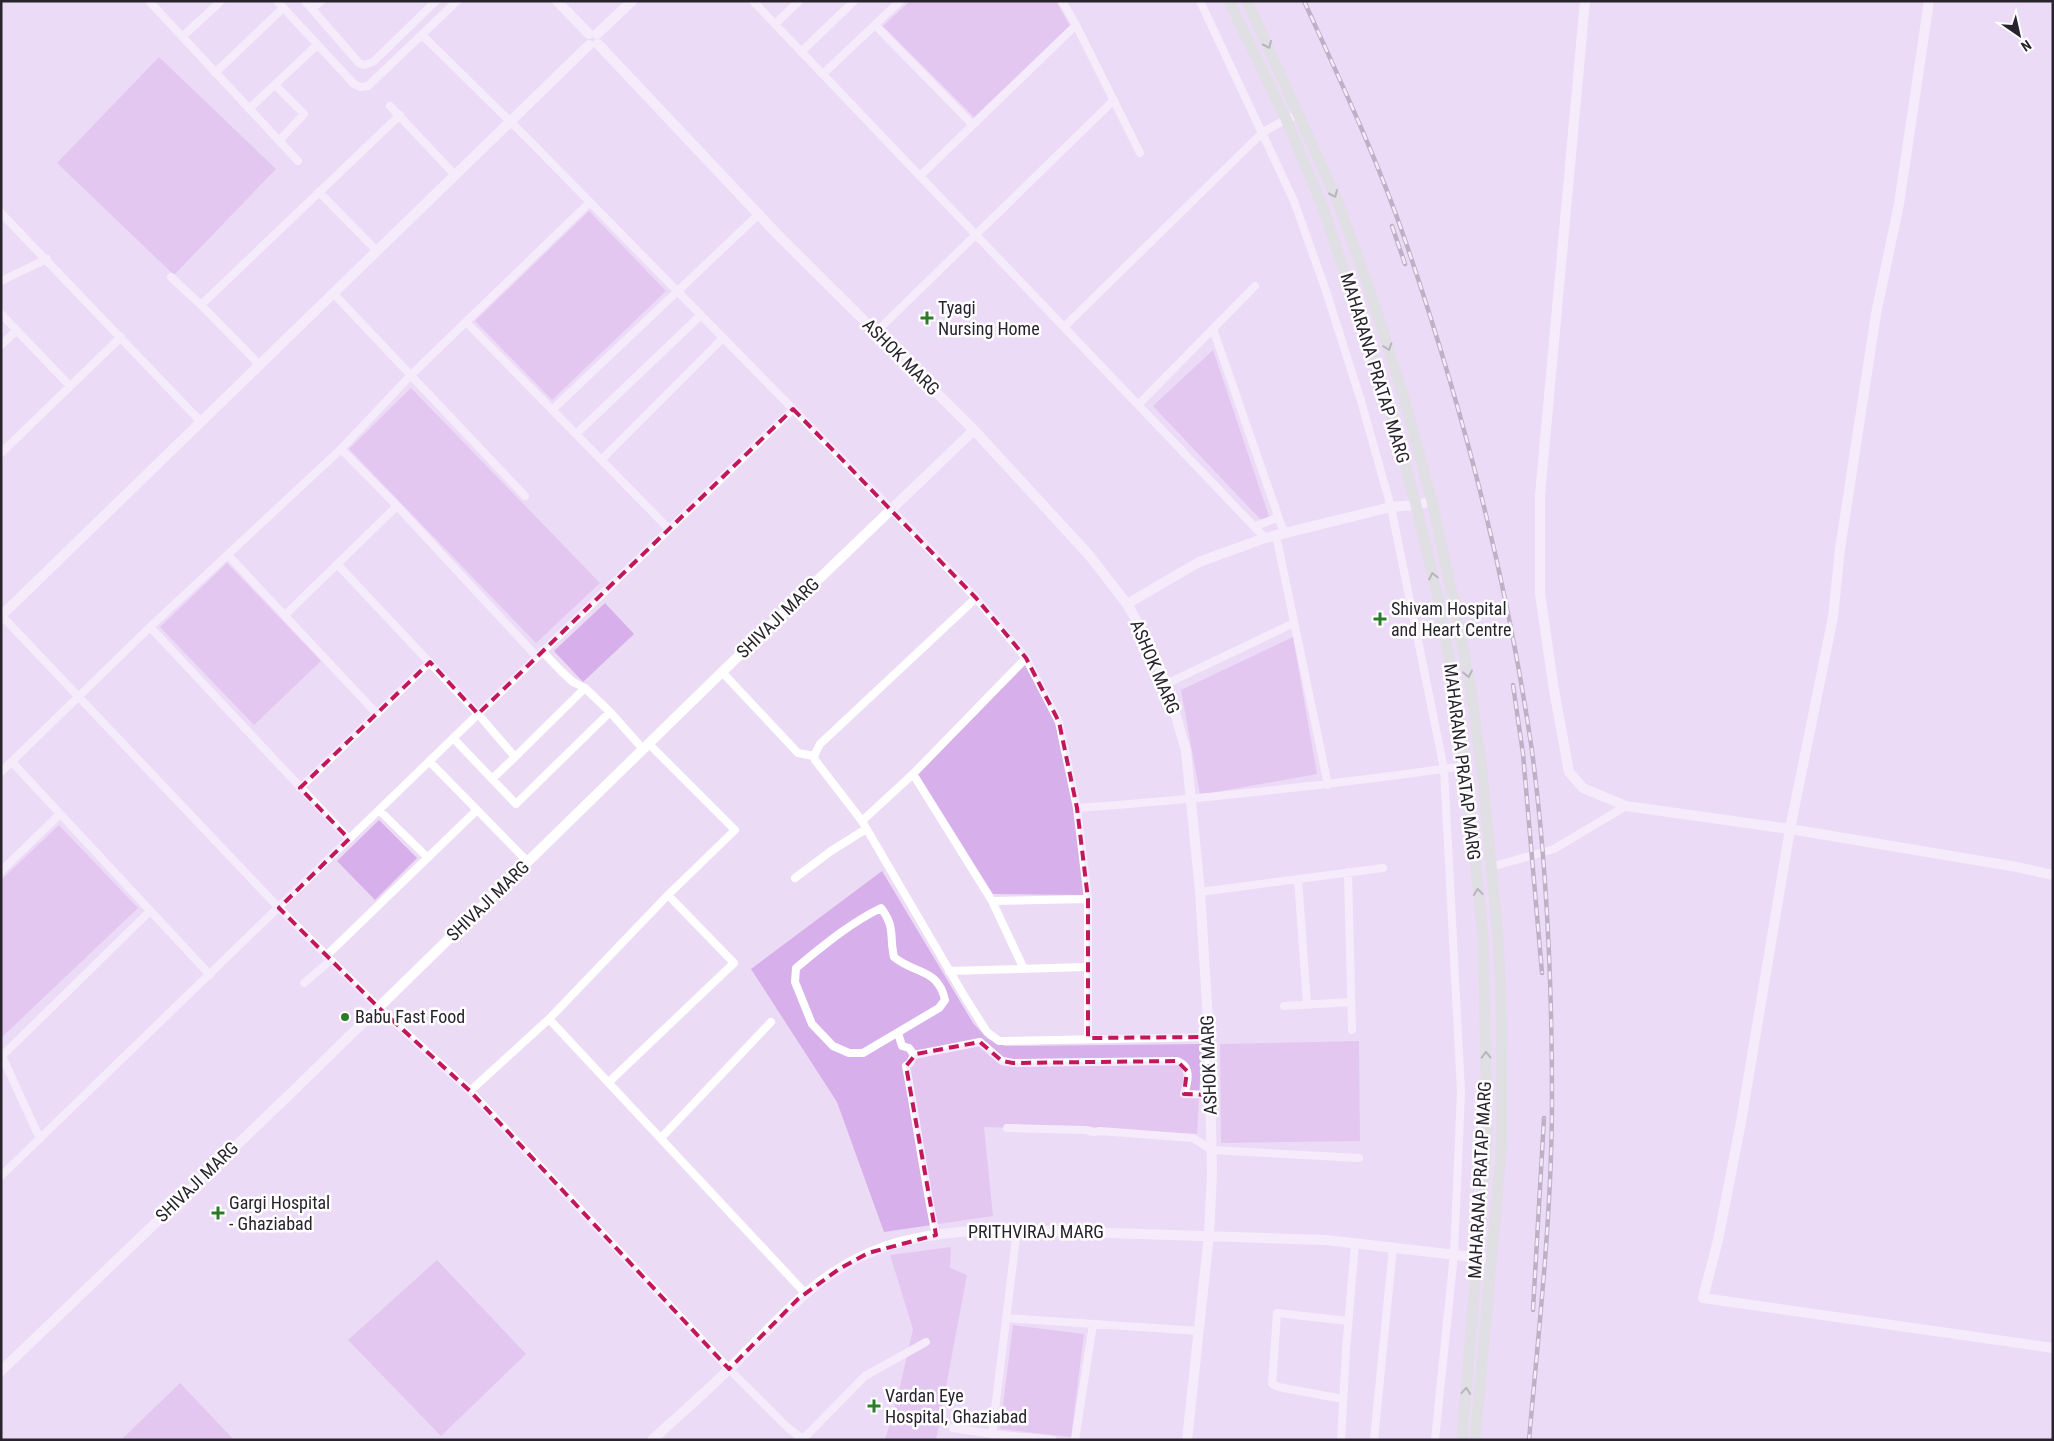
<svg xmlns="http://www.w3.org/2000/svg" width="2054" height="1441" font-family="'Roboto Condensed',sans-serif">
	<rect width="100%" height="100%" fill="#ecdbf5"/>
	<!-- green -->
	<path fill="#d7afea" d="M910,1H1056L1070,26L974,117L883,26Z
		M159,57L276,169L174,275L57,163Z
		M589,211L666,291L552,400L475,321Z
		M1213,350L1270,519H1260L1153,406Z
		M411,388L600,583L536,643L349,449Z
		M227,563L321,661L254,725L160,627Z
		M605,603L634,634L583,682L554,651Z
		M1293,637L1317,774L1200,795L1181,690Z
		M1025,665L1057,723L1079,814L1084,895L993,894L918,774Z
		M379,820L417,858L375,900L337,861Z
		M59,825L138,908L1,1038V880Z
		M882,871L973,1023L988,1039L1005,1046L1202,1044L1197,1134L984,1127L993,1216L884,1232L837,1102L751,969Z
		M1359,1041L1360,1141L1221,1143L1220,1044Z
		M951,1247L950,1268L967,1275L936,1440H885L899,1391L913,1329L890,1255Z
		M437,1260L526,1354L441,1436L348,1340Z
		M1013,1325L1084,1334L1071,1437L1000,1429Z
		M180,1383L234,1440H121Z"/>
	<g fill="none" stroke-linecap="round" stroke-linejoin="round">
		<!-- minor -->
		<path stroke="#fff" stroke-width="8" d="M149,1L298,161
			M277,1L354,84L360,87L368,86L457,1
			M305,1L359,63L364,65L373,62L436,1
			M753,1L1265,538
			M1062,1L1076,25L1140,153
			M1200,1L1294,201L1326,291L1361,401L1391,507L1444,769L1461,1092L1454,1254L1435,1440
			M312,9L321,1
			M775,24L799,1
			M875,25L972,124
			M422,35L529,140L892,510L976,598L1026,658L1059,722L1077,808L1088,899V1038
			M182,37L221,1
			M801,52L854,1
			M215,73L283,8
			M823,74L900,1
			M275,85L304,114L279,141
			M390,106L455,175
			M249,109L317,45
			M920,176L1076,25
			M319,192L377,251
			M1,213L201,422
			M171,277L201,305
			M1,281L47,259
			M333,293L525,496
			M1,314L70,386
			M466,322L669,529
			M1064,327L1262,133L1286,119L1300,115
			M1213,329L1284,533
			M876,332L1114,100
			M1,345L17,330
			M260,365L201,305L400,115
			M1138,405L1255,286
			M552,410L759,214
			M576,434L701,315
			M341,449L397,506L537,657
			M1,453L121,337
			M601,460L723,338
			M1254,527L1278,517
			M1276,535L1328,785
			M228,555L377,714
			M337,564L478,714L515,757L585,688
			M976,598L820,744L814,756L815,760L862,821L966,999L987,1032L999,1041L1209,1037
			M1,615L279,908L379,1008L470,1091L729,1369L787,1427L804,1440
			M285,615L397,506
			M150,627L349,839
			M542,651L562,672L573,682L585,688L610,712L643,749
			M722,672L798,753L814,756
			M1166,684L1294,623
			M453,738L516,804L610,712
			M429,761L528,862
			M12,762L210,975
			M1,772L150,627L341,449L410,376L590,202
			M913,774L992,901L1088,899
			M492,779L515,757
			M300,788L430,662
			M1077,808C1207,799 1336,784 1465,766
			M379,810L428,858
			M862,821L913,774L1026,658
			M1491,867L1554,849L1626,806
			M1,871L60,814
			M1348,872L1352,1030
			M795,878L831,851L866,829
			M1298,879L1307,1004
			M1200,892L1383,868
			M992,901L1024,969
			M881,908C896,928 889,936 894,957C914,974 938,968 945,1000L939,1008L863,1053H849L833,1046L812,1024L795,982L796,968C823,946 850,923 881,908Z
			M326,956L477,810
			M949,971L1087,967
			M304,983L331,960
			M1284,1006L1351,1002
			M549,1019L805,1293
			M898,1033L902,1046L909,1048L914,1055L910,1063L906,1066C917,1123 924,1179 936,1235
			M1,1054L40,1139
			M914,1055L980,1042L1002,1061L1013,1063L1177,1061C1192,1066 1188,1082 1184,1094L1210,1095
			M2,1056L150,911
			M609,1082L734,963L668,895
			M470,1091L549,1019L668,895L735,830L649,744
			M1007,1128L1086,1130L1094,1132L1100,1131L1193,1138L1212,1150L1359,1158
			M661,1138L771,1022
			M1,1176L793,409
			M1006,1318L1199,1331
			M1343,1399L1278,1387L1272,1384L1277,1313L1348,1321
			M953,1428L992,1434L1053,1440
			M992,1434L1017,1230
			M803,1439L865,1376L926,1342
			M1075,1440L1093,1324
			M1341,1440L1346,1350L1355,1243
			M1374,1440L1393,1247"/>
		<!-- tertiary -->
		<path stroke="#fff" stroke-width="10" d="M557,1L589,34
			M1585,1L1540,495V594L1554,690L1569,772L1583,788L1626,806L1790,829L2017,867L2053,875
			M1929,1L1899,204L1876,314L1840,549L1833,617L1790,829L1741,1122L1718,1240L1703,1298L2053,1348
			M597,34L632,1
			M598,44L779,236L974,430L1089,555L1127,604L1149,643L1169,692L1186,751L1200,892L1209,1037L1212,1173L1209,1235L1187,1440
			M1127,604L1199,562L1265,538L1391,507L1416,505L1432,501
			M1,616L589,45
			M1,1371L289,1095L722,672L974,430
			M652,1440C678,1416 705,1393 730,1368C773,1326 812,1277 869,1253C914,1233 968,1230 1017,1230L1326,1240L1491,1259"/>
		<!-- secondary -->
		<path stroke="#cfe4ce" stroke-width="11" d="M1229,1L1286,119L1323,208L1388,401L1416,505L1440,607L1455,693L1466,772L1483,936L1486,1071L1487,1139L1462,1440
			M1247,1L1338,202L1370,291L1404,398L1432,501L1454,602L1471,690L1482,771L1498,936L1501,1000L1502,1070V1142L1475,1440"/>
		<!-- rail casing -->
		<g stroke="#897d8f" stroke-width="4.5">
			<path id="rail" d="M1304,1C1340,80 1377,158 1405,240C1462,406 1507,577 1532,751C1547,865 1552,984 1552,1099C1552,1213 1539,1327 1529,1440
				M1392,226L1405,264
				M1513,685L1523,754L1542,973
				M1533,1310L1544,1118"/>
		</g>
		<!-- rail -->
		<use href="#rail" stroke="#fff" stroke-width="2.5" stroke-dasharray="8" stroke-linecap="butt"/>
	</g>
	<!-- one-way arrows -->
	<defs><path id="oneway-chevron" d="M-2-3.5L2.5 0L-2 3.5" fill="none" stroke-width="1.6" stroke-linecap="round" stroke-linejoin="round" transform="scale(1.25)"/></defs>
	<g stroke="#7c847e">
		<use href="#oneway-chevron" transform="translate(1268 45) rotate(66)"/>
		<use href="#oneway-chevron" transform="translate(1334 194) rotate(66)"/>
		<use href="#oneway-chevron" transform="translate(1388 347) rotate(72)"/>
		<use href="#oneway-chevron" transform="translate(1433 576) rotate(-103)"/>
		<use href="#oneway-chevron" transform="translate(1468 674) rotate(79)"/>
		<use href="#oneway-chevron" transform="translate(1478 892) rotate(-96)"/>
		<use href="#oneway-chevron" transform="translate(1486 1055) rotate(-91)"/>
		<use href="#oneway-chevron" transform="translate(1466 1391) rotate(-85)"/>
	</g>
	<!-- marked area -->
	<path d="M0 0H2054V1441H0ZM793,409L976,598L1026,658L1059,722L1077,808L1088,899V1038L1209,1037L1210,1095L1184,1094L1187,1071L1177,1061L1013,1063L1002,1061L980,1042L916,1054L906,1066L936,1235L868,1253L839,1269L798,1299L729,1369L470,1091L379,1008L279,908L349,839L300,788L430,662L478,714Z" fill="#ecdbf5" fill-opacity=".55" fill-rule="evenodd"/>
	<path fill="none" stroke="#c2185b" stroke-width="4" stroke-dasharray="10 6" stroke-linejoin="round" d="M793,409L976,598L1026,658L1059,722L1077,808L1088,899V1038L1209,1037L1210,1095L1184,1094L1187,1071L1177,1061L1013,1063L1002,1061L980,1042L916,1054L906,1066L936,1235L868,1253L839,1269L798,1299L729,1369L470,1091L379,1008L279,908L349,839L300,788L430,662L478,714Z"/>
	<!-- markers -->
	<g fill="#2a7c28" stroke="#fff" stroke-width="2">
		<path d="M924.5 310.5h5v5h5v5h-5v5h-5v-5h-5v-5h5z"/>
		<path d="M1377.5 611.5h5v5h5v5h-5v5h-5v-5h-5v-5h5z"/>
		<circle cx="345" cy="1017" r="5"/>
		<path d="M215.5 1205.5h5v5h5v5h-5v5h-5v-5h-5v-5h5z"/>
		<path d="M871.5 1398.5h5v5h5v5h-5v5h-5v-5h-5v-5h5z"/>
	</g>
	<g text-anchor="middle" stroke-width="5" stroke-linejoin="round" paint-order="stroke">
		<!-- poi labels -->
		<g font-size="18" fill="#29232d" stroke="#fff" text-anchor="start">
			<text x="938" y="314">Tyagi<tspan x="938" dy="21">Nursing Home</tspan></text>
			<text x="1391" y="615">Shivam Hospital<tspan x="1391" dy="21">and Heart Centre</tspan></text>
			<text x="355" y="1023">Babu Fast Food</text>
			<text x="229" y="1209">Gargi Hospital<tspan x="229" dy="21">- Ghaziabad</tspan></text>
			<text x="885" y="1402">Vardan Eye<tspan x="885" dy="21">Hospital, Ghaziabad</tspan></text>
		</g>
		<!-- street labels -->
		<g font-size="18" fill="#29232d" stroke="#fff">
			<text transform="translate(901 357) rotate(45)" y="6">ASHOK MARG</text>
			<text transform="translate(1375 368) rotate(73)" y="6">MAHARANA PRATAP MARG</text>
			<text transform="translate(778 618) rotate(-44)" y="6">SHIVAJI MARG</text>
			<text transform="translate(1155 667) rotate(67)" y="6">ASHOK MARG</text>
			<text transform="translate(1462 762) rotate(83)" y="6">MAHARANA PRATAP MARG</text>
			<text transform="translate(488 901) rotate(-44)" y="6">SHIVAJI MARG</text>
			<text transform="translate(1209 1065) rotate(-92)" y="6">ASHOK MARG</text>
			<text transform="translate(1480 1180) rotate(-87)" y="6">MAHARANA PRATAP MARG</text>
			<text transform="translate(197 1182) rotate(-44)" y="6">SHIVAJI MARG</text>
			<text x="1036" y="1238">PRITHVIRAJ MARG</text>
		</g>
	</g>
	<!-- border -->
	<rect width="2054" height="1441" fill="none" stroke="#29232d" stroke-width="5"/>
	<!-- north arrow -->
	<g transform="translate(2019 35) rotate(146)" stroke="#ffffff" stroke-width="4" paint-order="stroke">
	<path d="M0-4L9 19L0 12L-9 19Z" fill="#29232d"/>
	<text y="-8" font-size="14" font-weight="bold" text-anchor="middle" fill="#29232d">N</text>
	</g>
</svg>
